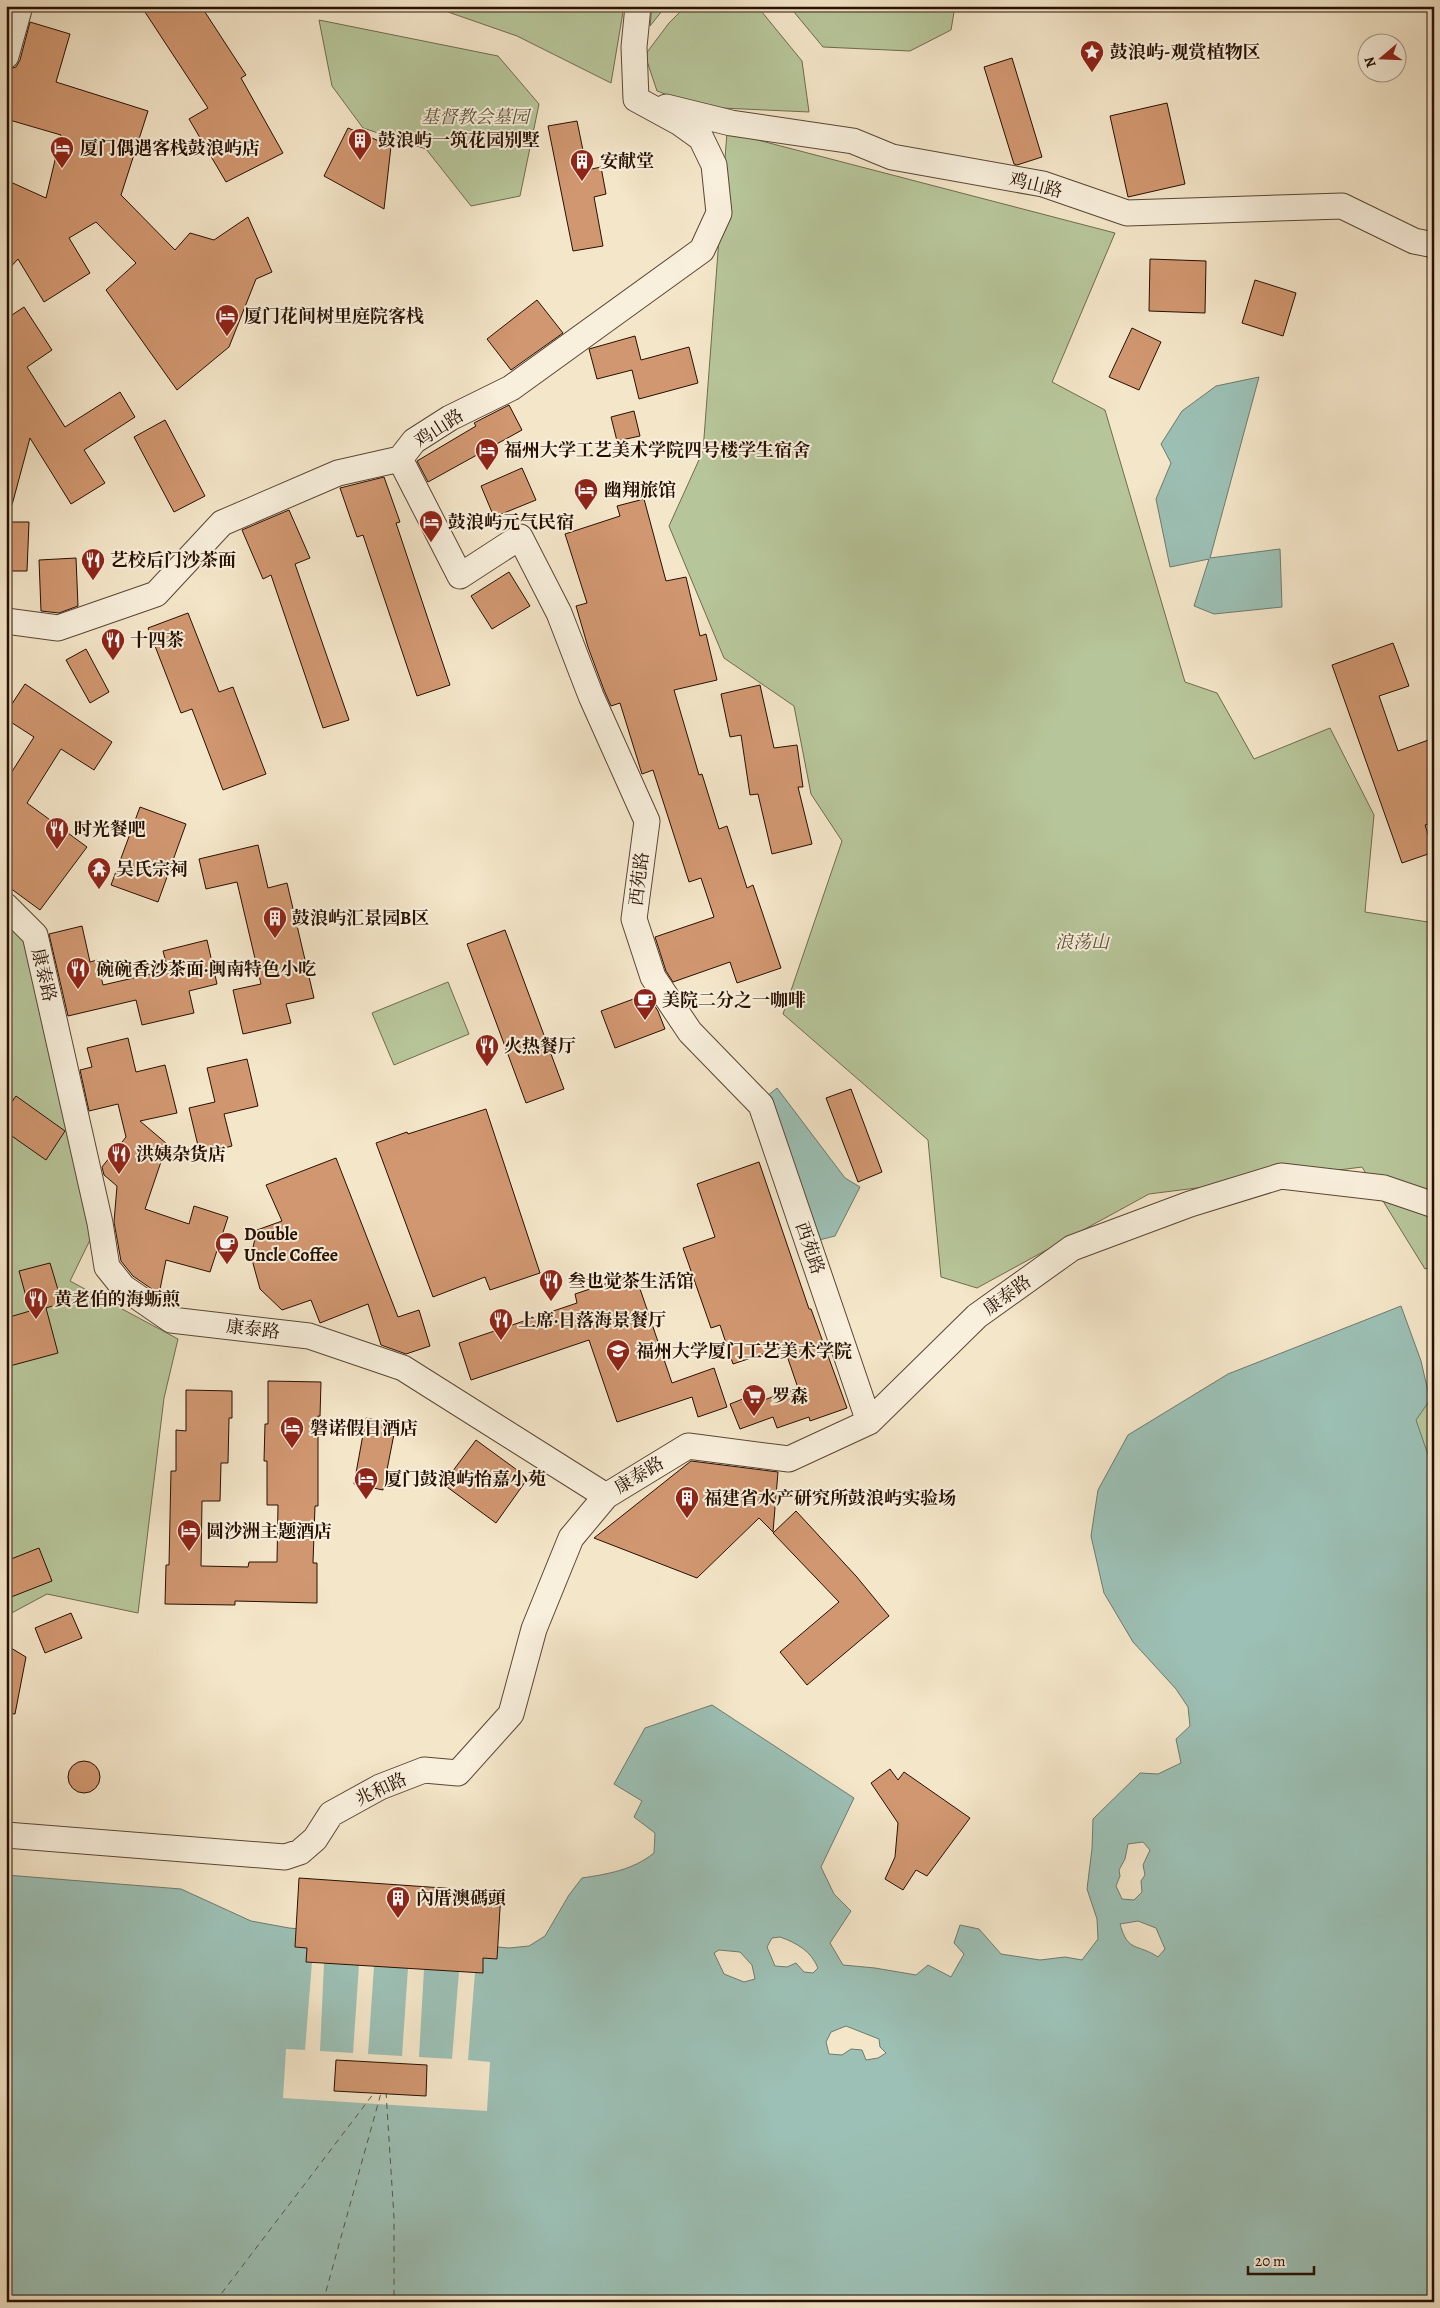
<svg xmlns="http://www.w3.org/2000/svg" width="1440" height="2308" font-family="Alegreya,'Noto Serif SC',serif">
	<rect width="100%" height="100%" fill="#f4e6c9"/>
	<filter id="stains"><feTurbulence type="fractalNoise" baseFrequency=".004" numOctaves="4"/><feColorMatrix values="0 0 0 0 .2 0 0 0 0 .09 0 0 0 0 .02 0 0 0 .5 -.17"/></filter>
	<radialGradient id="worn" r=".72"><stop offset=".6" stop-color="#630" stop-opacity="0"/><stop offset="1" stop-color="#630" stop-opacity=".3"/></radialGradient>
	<!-- green -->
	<path fill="#b7c69a" stroke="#6f6b4e" d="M456,6H624L611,83L517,36L448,12Z
		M652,6H666L650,26Z
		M686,6H757L802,61L809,112L700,107L657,91L645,55L669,23Z
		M789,6H955L951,30L910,51L823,47Z
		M319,20L498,56L539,104L520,196L471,206L426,149L363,128L332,86Z
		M727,132L1115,233L1052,382L1105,410L1185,682L1217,693L1254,759L1330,728L1374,815L1365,912L1434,923V1266L1425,1269L1362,1167L1149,1194L977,1288L941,1277L928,1140L783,1014L842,841L811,794L794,706L724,658L669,526L703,451Z
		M6,915L31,943L92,1236L70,1281L178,1339L164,1398L138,1613L47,1594L6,1616Z
		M448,982L469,1034L394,1065L372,1013Z
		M1434,1376V1472L1415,1420L1430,1400Z"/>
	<!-- water -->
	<path fill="#9cc0b5" stroke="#6d7a6d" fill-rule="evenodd" d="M1259,377L1210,558L1280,549L1282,607L1214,614L1194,606L1209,559L1170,567L1156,499L1171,463L1161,444L1182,411L1216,386Z
		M777,1088L845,1178L860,1187L835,1236L815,1241L766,1097Z
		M1401,1306L1421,1361L1430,1400L1416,1420L1434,1472V2302H6V1875L181,1889L251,1921L289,1928L509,1948L529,1946L545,1936L569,1895L582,1878C608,1874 633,1870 654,1853L655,1833L634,1817L642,1801L614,1784L645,1728L712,1705L854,1798L821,1867L834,1894L851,1911L830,1943L843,1965L875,1968L916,1975L928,1965L951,1977L964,1954L954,1943L960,1925L979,1929L1001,1954L1040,1960L1065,1957L1082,1960L1098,1939L1097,1919L1087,1889L1092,1849L1093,1819L1140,1773L1158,1774L1181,1763L1176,1739L1190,1726L1188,1707L1176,1689L1133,1642L1104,1593L1091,1536L1098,1490L1128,1435L1228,1374ZM1143,1842L1150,1850L1143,1865L1145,1875L1141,1881L1142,1892L1134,1900L1122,1899L1116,1886L1120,1876L1119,1870L1125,1859L1128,1844ZM1138,1921L1156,1928L1165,1949L1158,1957C1137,1943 1128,1953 1120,1924ZM780,1937C797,1943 811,1951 818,1968L813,1973L804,1972L796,1963L787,1967L775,1966L767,1947L772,1938ZM719,1950L740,1952L752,1965L755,1979L744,1982L724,1974L714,1953ZM846,2026L879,2039L880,2047L886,2053L878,2058L866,2060L862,2050L851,2049L842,2055L829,2054L826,2042L831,2032Z"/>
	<!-- pier -->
	<path fill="#f4e6c9" d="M312,1962L324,1963L320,2051L353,2053L359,1965L374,1966L368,2054L402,2056L408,1968L424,1969L419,2057L452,2059L459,1971L475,1972L468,2060L490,2062L487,2111L283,2098L286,2049L305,2050Z"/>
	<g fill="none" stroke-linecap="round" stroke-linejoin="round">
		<!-- ferry -->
		<path stroke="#56564a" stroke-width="1" stroke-dasharray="6 5" stroke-linecap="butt" d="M386,2092L394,2218V2302
			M215,2302L374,2093
			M323,2302L381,2093"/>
	</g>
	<!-- building -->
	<path fill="#d19770" stroke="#271002" d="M141,6H201L246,75L241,78L283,153L226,182L189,119L208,108Z
		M30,22L70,34L56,82L148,111L121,195L175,250L190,233L214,240L248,217L272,272L256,279L229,347L177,390L106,290L136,263L96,222L69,238L90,273L44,302L18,259L6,272V180L46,198L61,135L6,119V106L11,88L6,87V70L16,67L20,60Z
		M1012,58L1042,157L1017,165L1014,164L984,67Z
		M1167,103L1185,184L1128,197L1110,116Z
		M577,121L587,170L601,167L606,194L594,197L603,246L573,251L548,126Z
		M348,128L391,146L384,209L324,176Z
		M1150,259L1206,261L1205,313L1149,311Z
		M1255,280L1296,293L1283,336L1242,323Z
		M537,300L563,333L511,370L487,339Z
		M24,307L52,350L27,367L65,427L120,392L135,417L84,450L105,483L71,504L30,438L12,505L6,504V319Z
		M1132,328L1161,342L1139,390L1109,377Z
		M635,336L641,360L689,347L698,383L639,399L632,370L597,379L589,349Z
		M509,405L522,430L428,482L417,461L476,426L474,423Z
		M634,411L640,436L617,441L611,417Z
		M165,420L205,496L174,512L134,437Z
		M522,468L536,500L494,517L481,486Z
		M384,477L400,522L396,523L450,685L417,696L363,535L357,537L340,488Z
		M644,499L666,581L686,577L700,636L706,634L717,680L674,690L699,775L702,774L719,829L727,826L747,888L753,885L781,968L737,983L730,962L673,982L666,971L655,937L714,917L701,878L689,882L653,770L642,774L620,703L611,706L604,690L588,647L576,606L587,603L565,534L620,516L617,506Z
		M289,510L310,558L295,564L349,720L323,728L271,575L263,579L242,530Z
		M6,522H29L27,571H6Z
		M76,558L78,606L59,613L41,611L39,560Z
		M509,572L530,606L492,629L471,596Z
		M188,613L219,692L233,687L266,774L223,790L192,709L181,713L148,628Z
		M1393,643L1409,686L1379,696L1398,751L1434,738V822L1425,825L1434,852L1402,863L1332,665Z
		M86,649L109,692L90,703L66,660Z
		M25,684L112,742L94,770L61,749L27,803L87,847L40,910L6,885V781L34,737L6,719V713Z
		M760,685L774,748L797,745L803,787H798L812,844L772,854L758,794L750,795L741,735L730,737L721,694Z
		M140,807L186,824L158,902L111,885Z
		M258,845L268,888L287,883L314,998L286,1004L291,1023L243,1034L233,990L261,984L237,882L206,889L199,859Z
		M82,926L90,962L97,960L103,985L168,970L163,951L207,940L217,984L189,991L194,1013L142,1025L136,1000L68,1016L49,934Z
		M505,930L564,1089L526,1103L467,944Z
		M647,994L658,1011L665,1029L615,1048L601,1011Z
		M128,1038L136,1072L165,1065L177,1113L140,1121L167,1144L145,1209L189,1224L194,1206L228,1217L210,1272L166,1260L159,1294L133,1276L121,1261L114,1222L117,1186L104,1175L102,1167L126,1137L118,1104L89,1111L80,1070L92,1067L87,1048Z
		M247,1059L258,1106L224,1114L232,1146L200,1154L189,1108L215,1102L207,1068Z
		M851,1089L882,1172L858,1182L826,1098Z
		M16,1096L65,1131L46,1160L6,1132V1110Z
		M486,1109L540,1273L490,1290L485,1277L433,1297L376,1143L407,1132L408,1134Z
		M336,1158L398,1317L419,1310L430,1346L406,1354L381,1345L368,1304L320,1323L311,1300L282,1310L260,1289L251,1256L257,1230L282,1221L266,1185Z
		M759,1162L809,1309H811L847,1408L810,1421L809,1417L777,1428L773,1417L740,1429L730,1404L758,1393L761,1401L798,1388L784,1347L733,1364L720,1325L711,1328L683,1248L715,1237L697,1184Z
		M50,1263L62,1303L46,1308L58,1353L6,1367V1318L30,1311L19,1271Z
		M635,1274L672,1383L714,1368L727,1407L698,1417L692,1397L617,1422L589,1340L471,1380L459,1343L577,1303L575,1294Z
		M268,1381L321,1382L320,1416H318V1506H315L313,1563H317V1603L235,1601V1605L165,1604L166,1565H169L171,1471H176V1430L186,1431V1390L232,1391V1418H229L228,1463H221L220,1501H202L201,1566L248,1567L249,1562H277L278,1505H267V1461H264L265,1424H268Z
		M366,1418L396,1424L383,1490L354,1484Z
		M476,1440L528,1478L496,1523L443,1484Z
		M691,1461L778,1472L773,1532L759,1518L697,1578L594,1538Z
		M796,1511L856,1576L889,1616L807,1685L780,1652L839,1602L773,1533Z
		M39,1548L52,1581L6,1599V1561Z
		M71,1613L82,1638L45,1653L35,1628Z
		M6,1645L26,1657L15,1714L6,1713Z
		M68 1777a16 16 0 1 1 32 0a16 16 0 1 1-32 0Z
		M890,1769L898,1780L904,1772L970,1818L927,1876L916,1870L903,1890L885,1879L895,1857L898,1823L871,1783Z
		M299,1878L501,1892L497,1959L483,1958V1973L306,1962L307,1948L295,1947Z
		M336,2060L427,2065L426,2096L334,2091Z"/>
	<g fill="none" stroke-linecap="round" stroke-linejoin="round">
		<!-- minor casing -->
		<g stroke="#5a4634" stroke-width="27">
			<path id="minor" d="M6,56L20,6
				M666,107L731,123L853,141L892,157L1043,184L1127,213L1342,206L1414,241L1434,245
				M400,459L460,576L520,537L559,613L591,696L647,821L634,919L653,977L690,1032L761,1105L869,1422
				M6,621L58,628L156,594L222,523L338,473L400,459L414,441L450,418L511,388L702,250L719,213L714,165L701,138L680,123L636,99L634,47L638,6
				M6,906L35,935L100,1223L107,1267L123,1287L171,1320L309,1336L403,1368L606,1496L688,1446L789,1459L869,1422L977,1316L1072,1248L1190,1204L1281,1176L1384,1188L1434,1205
				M6,1835L285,1857L300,1852L315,1839L331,1814L380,1787L424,1770L458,1773L511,1714L534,1629L571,1538L606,1496"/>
		</g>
		<!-- minor -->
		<use href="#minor" stroke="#f8efdc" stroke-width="25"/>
	</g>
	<!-- icons -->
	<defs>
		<g id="sight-pin" transform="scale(1.25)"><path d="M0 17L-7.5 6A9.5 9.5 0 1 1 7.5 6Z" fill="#8f2418" stroke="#f8efdc"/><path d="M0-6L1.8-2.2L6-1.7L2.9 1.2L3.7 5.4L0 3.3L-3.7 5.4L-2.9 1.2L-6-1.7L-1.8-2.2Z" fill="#fff"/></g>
		<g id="building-pin" transform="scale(1.25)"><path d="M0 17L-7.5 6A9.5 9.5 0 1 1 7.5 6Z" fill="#8f2418" stroke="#f8efdc"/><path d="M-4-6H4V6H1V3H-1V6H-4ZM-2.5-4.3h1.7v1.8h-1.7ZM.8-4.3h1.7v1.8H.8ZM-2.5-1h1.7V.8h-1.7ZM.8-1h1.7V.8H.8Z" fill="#fff"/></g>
		<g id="hotel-pin" transform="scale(1.25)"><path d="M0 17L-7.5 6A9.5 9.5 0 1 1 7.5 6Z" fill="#8f2418" stroke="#f8efdc"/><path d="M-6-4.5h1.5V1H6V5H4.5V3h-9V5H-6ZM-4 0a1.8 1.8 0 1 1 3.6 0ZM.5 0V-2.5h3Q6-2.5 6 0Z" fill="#fff"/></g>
		<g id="restaurant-pin" transform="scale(1.25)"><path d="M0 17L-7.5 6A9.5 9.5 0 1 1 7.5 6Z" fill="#8f2418" stroke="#f8efdc"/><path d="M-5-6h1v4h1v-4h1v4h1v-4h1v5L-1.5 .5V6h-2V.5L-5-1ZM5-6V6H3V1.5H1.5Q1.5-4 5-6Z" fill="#fff"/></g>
		<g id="temple-pin" transform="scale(1.25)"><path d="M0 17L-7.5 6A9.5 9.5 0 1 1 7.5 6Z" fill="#8f2418" stroke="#f8efdc"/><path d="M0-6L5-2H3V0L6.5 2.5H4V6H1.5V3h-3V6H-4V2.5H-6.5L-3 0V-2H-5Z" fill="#fff"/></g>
		<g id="cafe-pin" transform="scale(1.25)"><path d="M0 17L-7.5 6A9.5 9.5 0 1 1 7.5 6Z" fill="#8f2418" stroke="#f8efdc"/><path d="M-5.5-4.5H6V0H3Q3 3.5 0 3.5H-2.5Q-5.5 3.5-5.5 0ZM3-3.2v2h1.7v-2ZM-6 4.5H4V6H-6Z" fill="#fff"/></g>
		<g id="university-pin" transform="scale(1.25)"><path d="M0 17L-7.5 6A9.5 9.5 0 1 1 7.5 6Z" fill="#8f2418" stroke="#f8efdc"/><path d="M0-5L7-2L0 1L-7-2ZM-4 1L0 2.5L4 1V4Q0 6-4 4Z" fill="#fff"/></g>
		<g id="supermarket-pin" transform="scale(1.25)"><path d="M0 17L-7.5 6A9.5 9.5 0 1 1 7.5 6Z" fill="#8f2418" stroke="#f8efdc"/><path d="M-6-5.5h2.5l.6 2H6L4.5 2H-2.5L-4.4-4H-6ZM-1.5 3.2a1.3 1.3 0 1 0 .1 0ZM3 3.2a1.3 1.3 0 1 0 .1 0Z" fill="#fff"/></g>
	</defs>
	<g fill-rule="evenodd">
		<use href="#sight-pin" x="1092" y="52"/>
		<use href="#building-pin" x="360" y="140"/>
		<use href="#hotel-pin" x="62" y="148"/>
		<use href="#building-pin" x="582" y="161"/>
		<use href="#hotel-pin" x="227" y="316"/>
		<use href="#hotel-pin" x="487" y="450"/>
		<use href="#hotel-pin" x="586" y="490"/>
		<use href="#hotel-pin" x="431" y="522"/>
		<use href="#restaurant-pin" x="93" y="560"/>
		<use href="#restaurant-pin" x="113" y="640"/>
		<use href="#restaurant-pin" x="57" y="829"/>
		<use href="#temple-pin" x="99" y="869"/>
		<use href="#building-pin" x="275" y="918"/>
		<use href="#restaurant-pin" x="78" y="969"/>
		<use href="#cafe-pin" x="645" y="1000"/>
		<use href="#restaurant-pin" x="487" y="1046"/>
		<use href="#restaurant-pin" x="119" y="1154"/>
		<use href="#cafe-pin" x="227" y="1244"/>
		<use href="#restaurant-pin" x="551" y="1281"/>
		<use href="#restaurant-pin" x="36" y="1299"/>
		<use href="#restaurant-pin" x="501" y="1320"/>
		<use href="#university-pin" x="618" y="1351"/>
		<use href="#supermarket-pin" x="754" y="1396"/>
		<use href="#hotel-pin" x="292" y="1428"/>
		<use href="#hotel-pin" x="366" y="1479"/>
		<use href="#building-pin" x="687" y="1498"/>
		<use href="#hotel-pin" x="189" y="1531"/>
		<use href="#building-pin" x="398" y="1898"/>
	</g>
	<g text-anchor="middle" stroke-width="4" stroke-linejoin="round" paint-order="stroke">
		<!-- poi labels -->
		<g font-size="18" font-weight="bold" fill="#271002" stroke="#f8efdc" text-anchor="start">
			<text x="1110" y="58">鼓浪屿-观赏植物区</text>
			<text x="378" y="146">鼓浪屿一筑花园别墅</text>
			<text x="80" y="154">厦门偶遇客栈鼓浪屿店</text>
			<text x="600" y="167">安献堂</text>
			<text x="244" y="322">厦门花间树里庭院客栈</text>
			<text x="504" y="456">福州大学工艺美术学院四号楼学生宿舍</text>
			<text x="604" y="496">幽翔旅馆</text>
			<text x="448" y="528">鼓浪屿元气民宿</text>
			<text x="110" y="566">艺校后门沙茶面</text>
			<text x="130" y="646">十四茶</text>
			<text x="74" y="835">时光餐吧</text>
			<text x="116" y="875">吴氏宗祠</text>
			<text x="292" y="924">鼓浪屿汇景园B区</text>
			<text x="96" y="975">碗碗香沙茶面·闽南特色小吃</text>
			<text x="662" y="1006">美院二分之一咖啡</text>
			<text x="504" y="1052">火热餐厅</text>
			<text x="136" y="1160">洪姨杂货店</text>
			<text x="244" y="1240">Double<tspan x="244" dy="21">Uncle Coffee</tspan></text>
			<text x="568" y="1287">叁也觉茶生活馆</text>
			<text x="54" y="1305">黄老伯的海蛎煎</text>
			<text x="518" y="1326">上席·日落海景餐厅</text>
			<text x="636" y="1357">福州大学厦门工艺美术学院</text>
			<text x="772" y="1402">罗森</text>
			<text x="310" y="1434">磐诺假日酒店</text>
			<text x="384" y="1485">厦门鼓浪屿怡嘉小苑</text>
			<text x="704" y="1504">福建省水产研究所鼓浪屿实验场</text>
			<text x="206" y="1537">圆沙洲主题酒店</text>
			<text x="416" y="1904">內厝澳碼頭</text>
		</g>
		<!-- park labels -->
		<g font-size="18" font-style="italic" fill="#595037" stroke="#f8efdc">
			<text x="475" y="123">基督教会墓园</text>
			<text x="1082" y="948">浪荡山</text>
		</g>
		<!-- street labels -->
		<g font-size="18" fill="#271002" stroke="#f8efdc">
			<text transform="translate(1036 185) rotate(14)" y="6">鸡山路</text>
			<text transform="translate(439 428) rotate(-33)" y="6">鸡山路</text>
			<text transform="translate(639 879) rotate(-83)" y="6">西苑路</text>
			<text transform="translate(44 975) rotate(77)" y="6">康泰路</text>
			<text transform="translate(810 1248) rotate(71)" y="6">西苑路</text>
			<text transform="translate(1007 1295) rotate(-36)" y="6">康泰路</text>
			<text transform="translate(253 1329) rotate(7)" y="6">康泰路</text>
			<text transform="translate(639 1475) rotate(-31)" y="6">康泰路</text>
			<text transform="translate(381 1789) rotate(-25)" y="6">兆和路</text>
		</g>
	</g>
	<!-- margin -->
	<rect width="1440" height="2308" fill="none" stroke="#f4e6c9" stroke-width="25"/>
	<rect x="8" y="8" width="1425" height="2293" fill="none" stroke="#271002" stroke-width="2.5"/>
	<rect x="12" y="12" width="1415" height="2283" fill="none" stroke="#271002"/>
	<!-- north arrow -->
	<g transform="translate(1382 58) rotate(251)"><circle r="24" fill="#f8efdc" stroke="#a49685"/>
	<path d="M0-4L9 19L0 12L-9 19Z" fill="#8f2418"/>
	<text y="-8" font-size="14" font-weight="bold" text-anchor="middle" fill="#271002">N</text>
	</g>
	<!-- scale -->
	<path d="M1248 2266v8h66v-8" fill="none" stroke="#271002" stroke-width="2.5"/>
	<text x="1255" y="2266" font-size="15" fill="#271002" stroke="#f8efdc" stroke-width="4" paint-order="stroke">20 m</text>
	<rect width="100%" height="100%" filter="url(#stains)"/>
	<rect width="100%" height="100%" fill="url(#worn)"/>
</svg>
